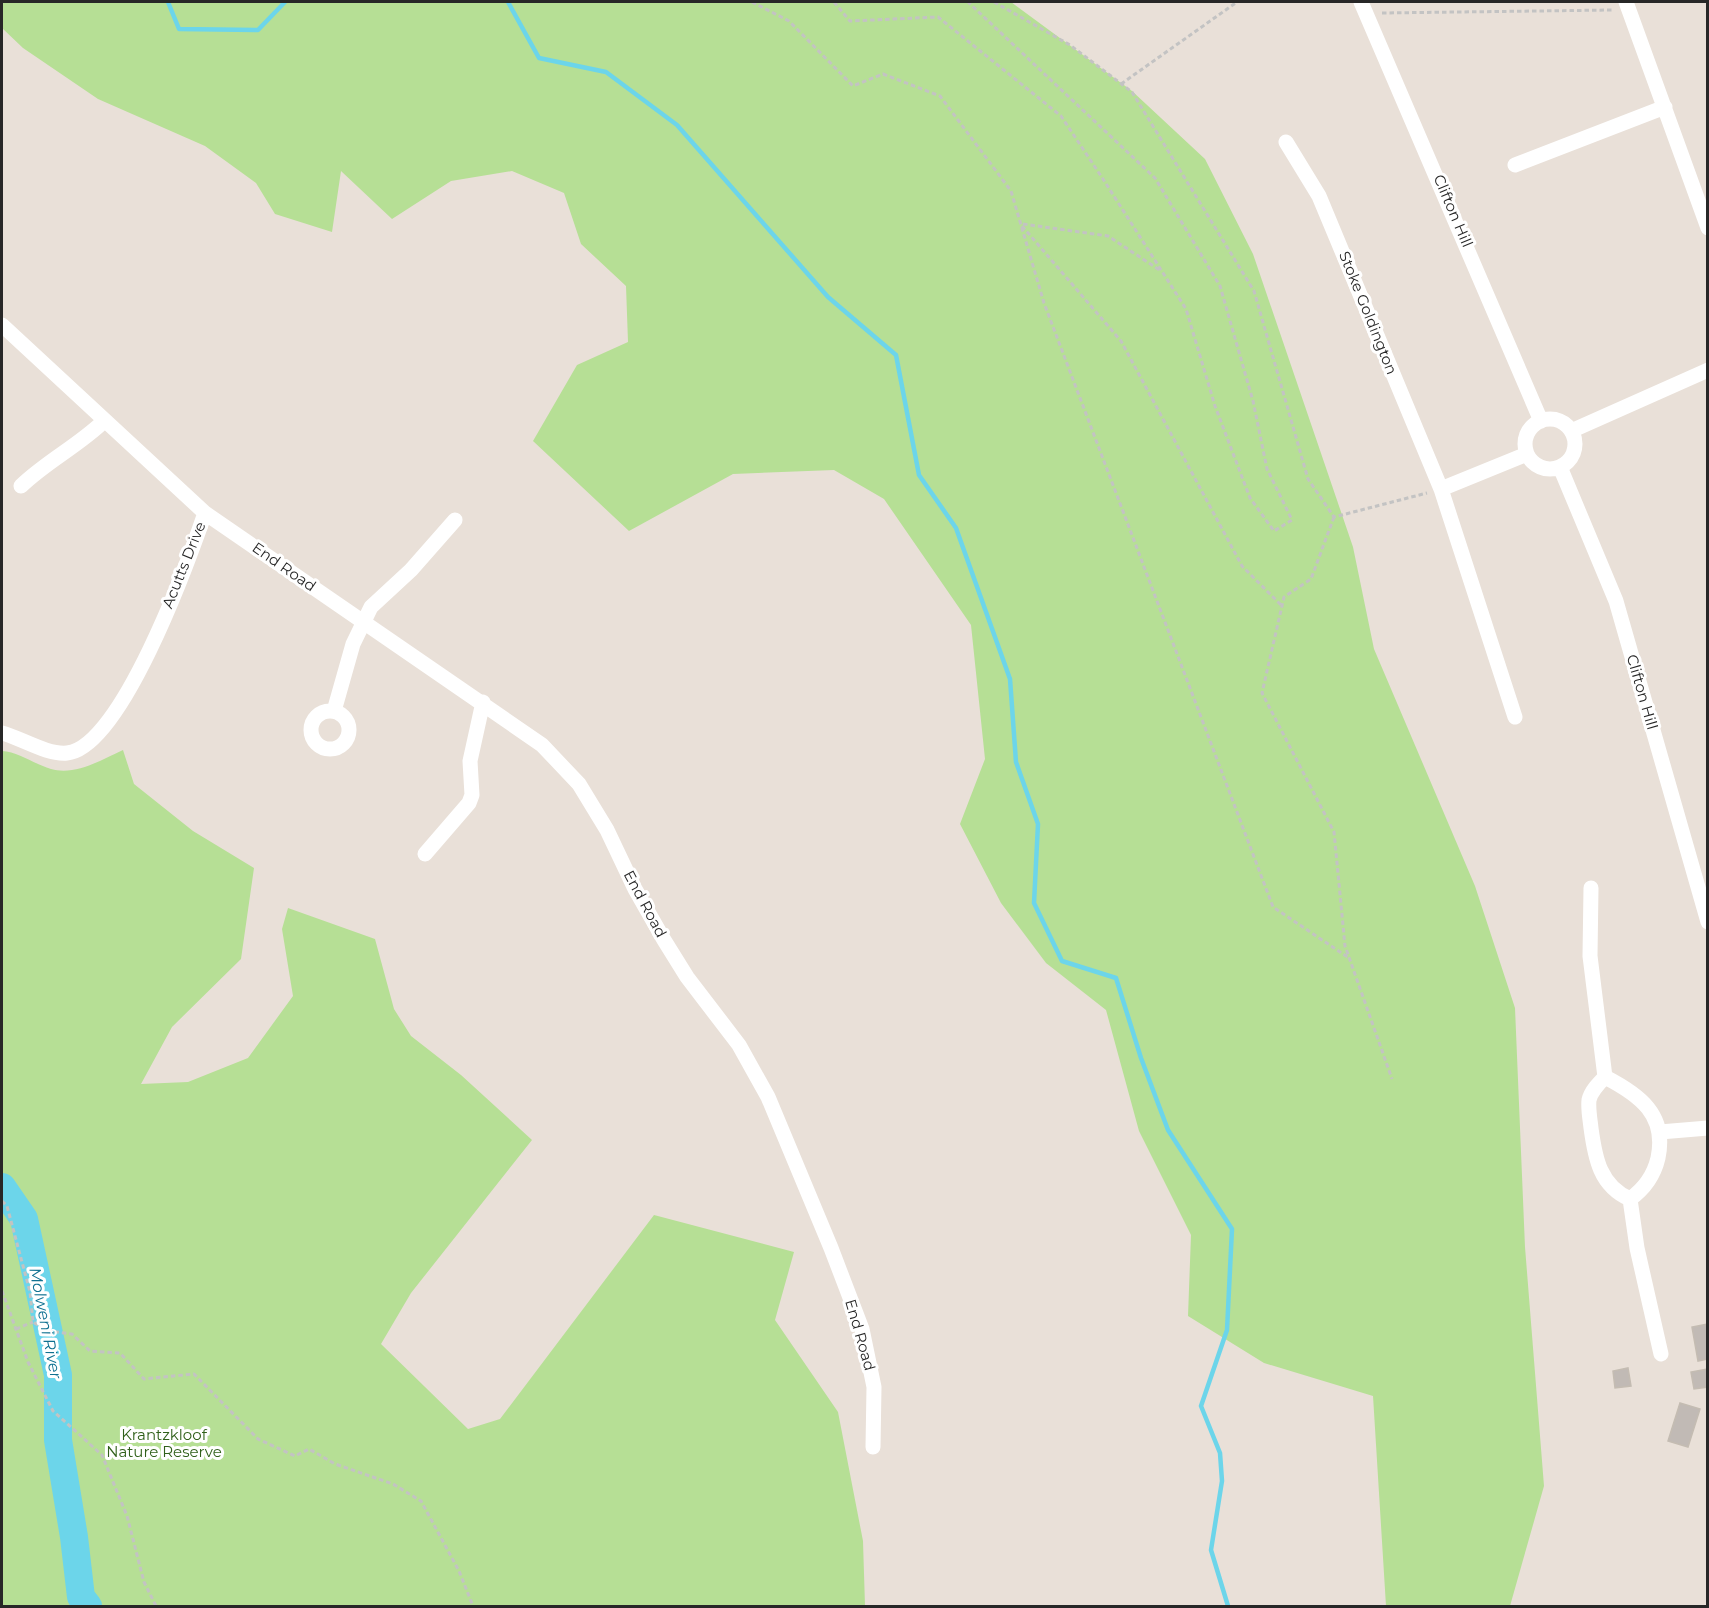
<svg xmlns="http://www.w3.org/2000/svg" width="1709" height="1608" font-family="Montserrat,sans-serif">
	<rect width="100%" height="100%" fill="#e9e0d8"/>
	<!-- green -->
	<path fill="#b6df95" d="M2,2H1011L1132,91L1205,159L1253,254L1353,547L1374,649L1475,886L1515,1008L1525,1247L1544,1486L1510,1606H1386L1373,1396L1264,1363L1188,1316L1191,1235L1139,1131L1106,1010L1046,963L1001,903L960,824L985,759L971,625L884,499L834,470L733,474L629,531L533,441L577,365L628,342L626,286L581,244L564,193L512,171L451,181L392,219L341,171L332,232L275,214L256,183L205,146L98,99L23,48L2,28Z
		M123,750L134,784L193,831L254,868L241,959L172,1027L141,1084L188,1082L248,1058L293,996L282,929L288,908L375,939L394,1009L411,1036L461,1075L532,1140L411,1293L381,1344L468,1429L500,1419L654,1215L794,1252L775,1320L838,1412L863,1541L865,1606H2V751C19,752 34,764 51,769C75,776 101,760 123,750Z"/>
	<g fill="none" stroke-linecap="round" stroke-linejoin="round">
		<!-- stream -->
		<path stroke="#6cd5ea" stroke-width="4.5" d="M168,2L179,29L258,30L285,2
			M508,2L539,58L606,72L677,125L828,297L896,355L919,475L956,528L1010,679L1016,762L1038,824L1034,903L1062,961L1116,978L1141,1058L1168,1130L1232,1229L1227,1330L1201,1406L1220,1453L1222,1481L1211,1550L1228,1606"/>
		<!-- river -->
		<path stroke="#6cd5ea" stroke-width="28" d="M2,1187L24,1219L58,1375V1440L74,1537L81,1597L88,1606"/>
	</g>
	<!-- building -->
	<path fill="#c1bab5" stroke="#c4bcb2" stroke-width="1.5" d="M1708,1324V1359L1698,1361L1692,1327Z
		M1628,1368L1631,1386L1615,1388L1613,1371Z
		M1708,1369V1387L1694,1389L1691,1372Z
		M1680,1403L1700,1409L1688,1447L1668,1441Z"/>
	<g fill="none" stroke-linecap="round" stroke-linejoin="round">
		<!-- path -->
		<path stroke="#c3c3c3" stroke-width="3" stroke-dasharray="4.5 3" stroke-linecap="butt" d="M752,2L789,21L853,86L883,74L940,96L1011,191L1044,303L1273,907L1349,958
			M834,2L850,21L938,17L1061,116L1103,179L1186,309L1215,406L1250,498L1274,531L1292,520L1267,469L1253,401L1220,286L1155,178L968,2
			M994,2L1070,45L1132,92L1254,291L1308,479L1334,517L1427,493
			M1382,13L1613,10
			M1121,84L1237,2
			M1023,224L1108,236L1161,271
			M1022,226L1121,341L1242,566L1282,606
			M1334,517L1311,579L1284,597L1262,693L1334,832L1345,946L1392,1079
			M2,1201L7,1206L30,1292L33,1322L49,1331L72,1334L90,1351L120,1353L144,1379L194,1374L258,1439L295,1456L309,1449L335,1464L393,1484L421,1501L459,1571L473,1606
			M2,1291L28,1362L53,1411L102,1455L127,1516L144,1582L156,1606
			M16,1329L33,1322"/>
		<!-- street -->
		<path stroke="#fff" stroke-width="15" d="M1361,2L1541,421
			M1626,2L1708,228
			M1286,142L1319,196L1441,489L1515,717
			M1515,165L1665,107
			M2,325L205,513L542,745L579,784L607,830L635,889L664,940L687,977L739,1045L768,1097L831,1248L862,1329L874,1387L873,1447
			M1525 444a25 25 0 1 1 50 0a25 25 0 1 1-50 0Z
			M1571,431L1708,370
			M1560,467L1616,601L1708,922
			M21,486C47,461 78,446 104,421
			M1441,489L1527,454
			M311 730a19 19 0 1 1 38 0a19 19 0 1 1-38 0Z
			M334,711L353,644L371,607L411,570L455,520
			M2,733C21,738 47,755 67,753C121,748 188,562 205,513
			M425,854L469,803L472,795L470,761L483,702
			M1591,888L1590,956L1605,1077C1599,1083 1591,1091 1589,1100C1588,1109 1590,1119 1591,1128C1595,1158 1600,1186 1630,1199
			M1605,1077C1640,1095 1667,1115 1658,1158C1654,1175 1644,1189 1630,1199
			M1660,1132L1708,1128
			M1630,1199L1637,1248L1661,1354"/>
	</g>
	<g text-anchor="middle" stroke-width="6" stroke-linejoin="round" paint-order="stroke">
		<!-- street labels -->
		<g font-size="15" fill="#272727" stroke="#fff">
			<text transform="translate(1453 211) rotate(67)" y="5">Clifton Hill</text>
			<text transform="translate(1368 313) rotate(68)" y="5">Stoke Goldington</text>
			<text transform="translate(184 565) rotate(-68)" y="5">Acutts Drive</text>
			<text transform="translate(284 567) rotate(35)" y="5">End Road</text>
			<text transform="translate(1642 692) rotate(74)" y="5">Clifton Hill</text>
			<text transform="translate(645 904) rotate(62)" y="5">End Road</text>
			<text transform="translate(860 1335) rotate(74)" y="5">End Road</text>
		</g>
		<!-- park labels -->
		<g font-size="15" fill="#30601a" stroke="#fff">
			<text x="164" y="1440">Krantzkloof<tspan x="164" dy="17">Nature Reserve</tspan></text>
		</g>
		<!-- water labels -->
		<g font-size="16" font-style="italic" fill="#107191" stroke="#fff">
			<text transform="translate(46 1323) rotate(79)" y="6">Molweni River</text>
		</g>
	</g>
	<!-- border -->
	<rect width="1709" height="1608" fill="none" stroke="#272727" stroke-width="6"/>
</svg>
